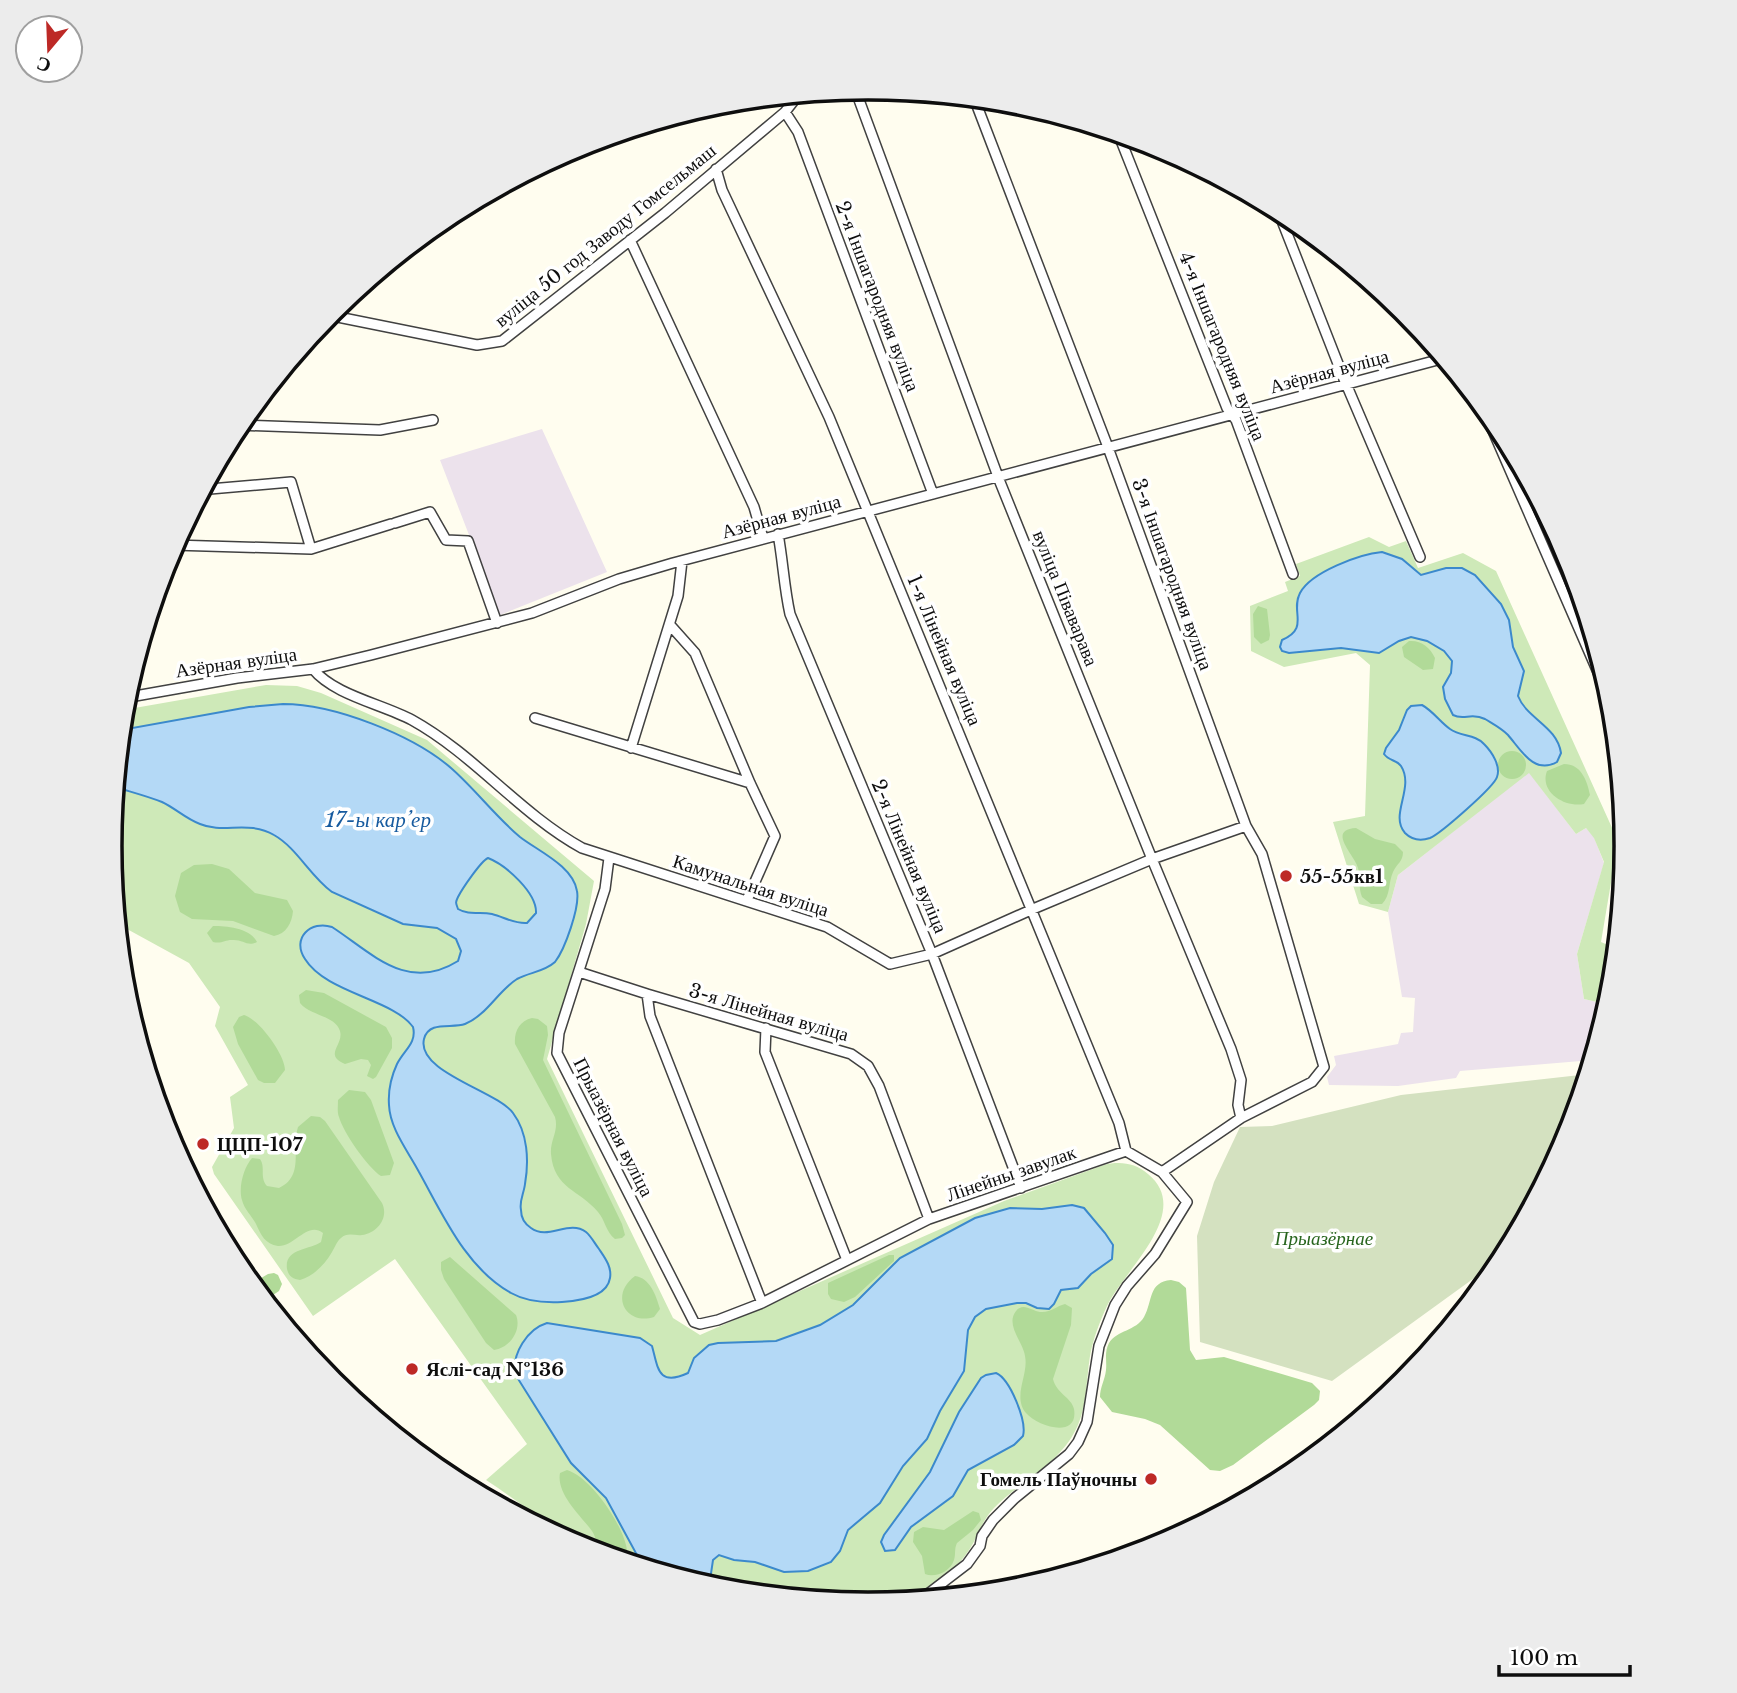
<svg xmlns="http://www.w3.org/2000/svg" width="1737" height="1693" font-family="'Libre Baskerville',serif">
	<rect width="100%" height="100%" fill="#fffdef"/>
	<!-- industrial -->
	<path fill="#ece2ec" d="M542,429L607,572L500,615L440,460Z
		M1529,772L1576,834L1586,828L1594,837L1604,863L1577,954L1584,999L1610,1005L1593,1060L1460,1071L1456,1078L1398,1086L1329,1085L1327,1077L1336,1065L1334,1056L1398,1044L1401,1033L1413,1032L1415,998L1402,997L1388,912L1398,875Z"/>
	<!-- green -->
	<path fill="#cee9b8" d="M1369,537L1389,547L1406,541L1418,568L1463,553L1496,571L1618,841L1601,942L1617,949L1610,1005L1584,999L1577,954L1604,862L1594,838L1586,828L1576,834L1529,773L1398,875L1388,912L1359,904L1333,822L1365,816L1370,665L1356,653L1284,667L1251,651L1250,606L1288,591L1285,582L1300,576L1296,564Z
		M266,685L297,686L321,693L427,740L594,881L586,924L547,1059L673,1318L700,1335L1004,1201L1104,1165C1120,1161 1135,1163 1148,1174C1194,1212 1124,1270 1107,1306C1100,1321 1093,1339 1090,1356C1086,1381 1087,1411 1074,1433C1056,1466 1019,1482 994,1508C981,1521 978,1538 967,1553C958,1567 926,1593 911,1601C886,1612 755,1596 722,1591C695,1587 668,1575 641,1567C625,1562 606,1559 591,1551C555,1531 521,1503 486,1480L527,1444L395,1259L313,1316L214,1174L212,1167L234,1128L230,1097L248,1085L215,1026L220,1007L189,963L127,929L115,905L110,846L123,710Z"/>
	<!-- forest -->
	<path fill="#b1da98" d="M1258,606L1267,609L1270,635L1269,640L1261,644L1254,637L1253,614Z
		M1409,641C1421,640 1430,647 1435,658L1433,669L1423,670L1404,657L1402,647Z
		M1498 765a14 14 0 1 1 28 0a14 14 0 1 1-28 0Z
		M1564,764C1581,764 1587,780 1590,795L1584,804C1565,808 1539,792 1547,771Z
		M1356,828L1375,839L1395,844L1403,852C1403,862 1397,863 1393,872C1388,883 1391,895 1382,904H1371L1362,897C1358,887 1361,878 1358,868C1355,855 1326,830 1356,828Z
		M212,864L229,869L255,893L287,900L293,911C292,923 286,934 274,936L233,921L192,919L180,912L175,896L181,873L194,865Z
		M213,926C227,926 250,928 257,942C247,947 243,939 232,940C224,940 222,944 213,942L207,933Z
		M306,990L324,993L386,1027L392,1038V1048L376,1077L373,1079L367,1076L371,1065L368,1060L361,1059L345,1064C323,1055 344,1045 340,1031C335,1015 310,1016 300,1003L299,995Z
		M244,1015C259,1019 285,1055 285,1070L275,1083H264L258,1080L238,1044L233,1027L239,1017Z
		M532,1018L538,1019L547,1026L548,1035L543,1060L622,1224L625,1235L622,1238L615,1239C606,1232 605,1220 598,1212C580,1190 554,1189 551,1154C550,1140 559,1131 555,1117L515,1044C514,1032 519,1021 532,1018Z
		M349,1090L365,1092L371,1100L394,1163L390,1175L381,1176C368,1168 343,1132 339,1117C337,1112 338,1106 338,1100Z
		M311,1116L320,1117L325,1121L382,1203C389,1217 378,1233 362,1235C355,1236 347,1232 341,1238C337,1241 335,1247 332,1252C325,1264 314,1276 300,1280C293,1279 289,1277 287,1269C284,1248 310,1250 321,1242L323,1233C307,1221 295,1247 278,1246C265,1244 261,1235 256,1224C252,1216 244,1209 242,1200C238,1187 244,1167 252,1158L260,1159C266,1167 259,1177 267,1186L279,1188C305,1176 291,1148 298,1127Z
		M889,1255H894V1261L855,1297L844,1302L831,1299L828,1294V1283Z
		M450,1257L516,1315C522,1330 510,1348 494,1350L486,1343L444,1279L441,1270V1262Z
		M274,1273L278,1275L282,1284L279,1291L264,1301L251,1284L268,1274Z
		M635,1276C650,1278 656,1295 660,1309L654,1317C626,1326 609,1295 635,1276Z
		M1171,1280L1179,1282L1186,1288L1190,1350L1196,1360L1224,1357L1312,1383L1320,1391L1319,1400L1314,1405L1233,1465L1220,1471L1210,1470L1160,1425L1145,1419L1112,1412L1100,1397C1100,1387 1105,1380 1106,1370C1107,1361 1104,1352 1109,1343C1117,1330 1136,1331 1144,1317C1153,1301 1148,1282 1171,1280Z
		M1065,1304L1072,1308L1071,1325L1053,1379C1056,1393 1072,1398 1074,1409C1079,1439 1038,1427 1026,1413C1012,1396 1029,1375 1025,1356C1023,1342 1005,1325 1016,1311C1023,1302 1032,1311 1040,1312C1051,1313 1056,1306 1065,1304Z
		M567,1470C591,1477 624,1526 627,1550L623,1557C617,1558 612,1559 607,1555C598,1550 597,1539 592,1531C581,1516 556,1494 560,1473Z
		M973,1511L979,1513L981,1520L973,1530L957,1543C954,1549 956,1554 954,1560C950,1572 935,1578 925,1574L922,1556L913,1542L914,1532L923,1527L944,1530Z
		M973,1584L993,1586L998,1593L932,1599L948,1588Z"/>
	<!-- cemetery -->
	<path fill="#d4e1c0" d="M1589,1074L1570,1137L1506,1255L1332,1381L1200,1342L1197,1236L1214,1182L1240,1127L1272,1126L1401,1095Z"/>
	<!-- water -->
	<path fill="#b4d9f6" stroke="#3b89cc" stroke-width="2" fill-rule="evenodd" d="M1382,552L1402,559L1421,575L1446,568H1462L1475,575L1501,604L1509,620L1513,647L1524,671L1518,696C1527,719 1557,726 1561,753L1557,762C1534,775 1521,750 1508,735C1501,728 1493,724 1485,719C1471,712 1464,721 1453,715L1445,699L1443,687L1451,673L1452,661L1444,651L1427,641L1411,637L1399,641L1379,653L1341,648L1289,653L1282,651L1280,647L1282,640C1310,628 1290,612 1300,593C1311,572 1360,554 1382,552Z
		M283,704C334,704 413,735 451,768C476,790 495,816 520,837C538,851 573,866 577,891C580,907 565,949 555,962C544,972 530,972 517,979C498,991 487,1015 465,1024C452,1029 429,1020 424,1039C416,1072 497,1091 513,1113C528,1133 529,1161 525,1184C524,1193 519,1201 521,1210C521,1217 525,1224 531,1228C548,1241 569,1219 586,1232C591,1236 595,1244 599,1249C605,1258 612,1267 610,1278C607,1298 578,1301 562,1302C544,1303 527,1302 511,1293C466,1268 443,1215 419,1172C408,1151 390,1129 389,1105C388,1091 391,1077 397,1064C404,1050 417,1043 413,1027C393,999 326,993 305,959C291,938 311,920 332,927C372,953 407,993 458,961L461,951L456,939L437,928L403,924L332,892C310,876 297,848 274,835C249,820 223,834 200,824C186,819 175,808 162,802C147,796 131,792 115,787L121,730L249,707ZM488,858C506,865 537,893 536,913L527,923C514,924 504,917 492,914C479,911 470,916 458,909C456,903 455,903 458,897C462,889 481,861 488,858Z
		M1422,705C1433,711 1440,722 1450,729C1461,737 1475,734 1484,744C1492,752 1501,766 1497,777C1494,787 1440,834 1430,838C1421,841 1412,840 1405,833C1389,815 1415,788 1401,766C1397,760 1389,761 1384,754L1386,748L1399,730L1407,710L1411,706Z
		M1072,1205L1084,1208L1105,1233L1113,1245L1112,1259L1091,1274L1078,1288L1061,1290L1054,1304L1049,1309L1037,1308L1026,1303H1017L986,1309L975,1317L968,1330L964,1371L940,1411L927,1439L903,1466L880,1503L848,1530L840,1551L831,1562L808,1571L784,1572L755,1562L734,1560L719,1555L713,1560L709,1587L644,1568L606,1498L571,1463L515,1374C512,1354 527,1329 547,1323L640,1338L652,1346C658,1368 658,1387 688,1373L694,1358L709,1345L718,1343L776,1341L820,1325L853,1305L900,1258L975,1218L1010,1208L1042,1209Z
		M996,1373C1010,1379 1027,1421 1023,1436L1014,1445L968,1470L953,1496L911,1527L895,1550L885,1551L881,1542L884,1535L930,1472L959,1412L981,1378L986,1375Z"/>
	<g fill="none" stroke-linecap="round" stroke-linejoin="round">
		<!-- minor casing -->
		<g stroke="#414141" stroke-width="12">
			<path id="minor" d="M855,89L1000,482L1152,859L1231,1049L1241,1080L1238,1105L1241,1118
				M785,112L798,132L933,494
				M1118,133L1227,408L1236,420L1293,574
				M716,169L722,190L829,417L1119,1123L1126,1151
				M1277,208L1344,379L1420,557
				M630,240L754,507L763,538
				M328,315L477,345L502,341L665,213L785,112L799,94
				M1480,401L1614,709
				M237,425L380,430L433,420
				M210,489L291,482L311,549
				M395,523L430,512L446,540L468,541L497,623
				M778,534C783,561 784,587 790,614L932,954L1021,1188
				M173,545L311,549L391,524
				M670,625L695,653L750,783L775,836L747,900
				M313,669C334,695 382,704 412,720C475,755 519,813 582,848L827,927L890,964L932,954L1033,909L1152,859L1246,826
				M124,698L237,678L313,669L371,655L532,613L619,579L673,563L1445,358
				M535,718L750,783
				M631,748L678,596L682,561
				M609,858L605,889L559,1033L557,1053L694,1322L700,1324L718,1320L762,1303L929,1219L1126,1151L1162,1172L1241,1118L1312,1082L1324,1067L1262,854L1246,826L1106,442L974,98
				M579,972L647,994L851,1054L868,1066L879,1086L929,1219
				M647,994L650,1016L762,1303
				M766,1028L765,1052L847,1260
				M920,1600L967,1564L980,1546L982,1536L993,1520L1015,1498L1069,1454L1078,1442L1087,1422L1099,1346L1115,1305L1127,1286L1155,1254L1187,1202L1162,1172"/>
		</g>
		<!-- minor -->
		<use href="#minor" stroke="#fff" stroke-width="9"/>
	</g>
	<!-- markers -->
	<g fill="#bd2926" stroke="#fff" stroke-width="2.5">
		<circle cx="1286" cy="876" r="7"/>
		<circle cx="203" cy="1144" r="7"/>
		<circle cx="412" cy="1369" r="7"/>
		<circle cx="1151" cy="1479" r="7"/>
	</g>
	<g text-anchor="middle" stroke-width="7" stroke-linejoin="round" paint-order="stroke">
		<!-- street labels -->
		<g font-size="19" fill="#0e0e0e" stroke="#fff">
			<text transform="translate(605 235) rotate(-39)" y="7">вуліца 50 год Заводу Гомсельмаш</text>
			<text transform="translate(878 296) rotate(69)" y="7">2-я Іншагародняя вуліца</text>
			<text transform="translate(1223 346) rotate(68)" y="7">4-я Іншагародняя вуліца</text>
			<text transform="translate(1329 371) rotate(-15)" y="7">Азёрная вуліца</text>
			<text transform="translate(781 516) rotate(-15)" y="7">Азёрная вуліца</text>
			<text transform="translate(1173 574) rotate(70)" y="7">3-я Іншагародняя вуліца</text>
			<text transform="translate(1066 598) rotate(68)" y="7">вуліца Піваварава</text>
			<text transform="translate(945 650) rotate(67)" y="7">1-я Лінейная вуліца</text>
			<text transform="translate(236 662) rotate(-8)" y="7">Азёрная вуліца</text>
			<text transform="translate(910 856) rotate(67)" y="7">2-я Лінейная вуліца</text>
			<text transform="translate(751 885) rotate(18)" y="7">Камунальная вуліца</text>
			<text transform="translate(769 1012) rotate(16)" y="7">3-я Лінейная вуліца</text>
			<text transform="translate(614 1127) rotate(63)" y="7">Прыазёрная вуліца</text>
			<text transform="translate(1011 1173) rotate(-19)" y="7">Лінейны завулак</text>
		</g>
		<!-- poi labels -->
		<g font-size="19" font-weight="bold" fill="#0e0e0e" stroke="#fff" text-anchor="start">
			<text x="1300" y="883">55-55кв1</text>
			<text x="217" y="1151">ЦЦП-107</text>
			<text x="426" y="1376">Яслі-сад №136</text>
			<text x="1137" y="1486" text-anchor="end">Гомель Паўночны</text>
		</g>
		<!-- park labels -->
		<g font-size="19" font-style="italic" fill="#28651e" stroke="#fff">
			<text x="1324" y="1245">Прыазёрнае</text>
		</g>
		<!-- water labels -->
		<g font-size="21" font-style="italic" fill="#175b9f" stroke="#fff">
			<text x="378" y="827">17-ы кар’ер</text>
		</g>
	</g>
	<!-- crop -->
	<path d="M0 0H1737V1693H0ZM122 846a746 746 0 1 1 1492 0a746 746 0 1 1-1492 0Z" fill="#ececec" fill-rule="evenodd"/>
	<path fill="none" stroke="#0e0e0e" stroke-width="3.5" d="M122 846a746 746 0 1 1 1492 0a746 746 0 1 1-1492 0Z"/>
	<!-- north arrow -->
	<g transform="translate(49 49) rotate(199)"><circle r="33" fill="#ffffff" stroke="#9f9f9f" stroke-width="2"/>
	<path d="M0-5L12 26L0 18L-12 26Z" fill="#bd2926"/>
	<text y="-10" font-size="19" font-weight="bold" text-anchor="middle" fill="#0e0e0e">С</text>
	</g>
	<!-- scale -->
	<path d="M1499 1665v10h131v-10" fill="none" stroke="#0e0e0e" stroke-width="3.5"/>
	<text x="1510" y="1665" font-size="21" fill="#0e0e0e" stroke="#ffffff" stroke-width="5" paint-order="stroke">100 m</text>
</svg>
